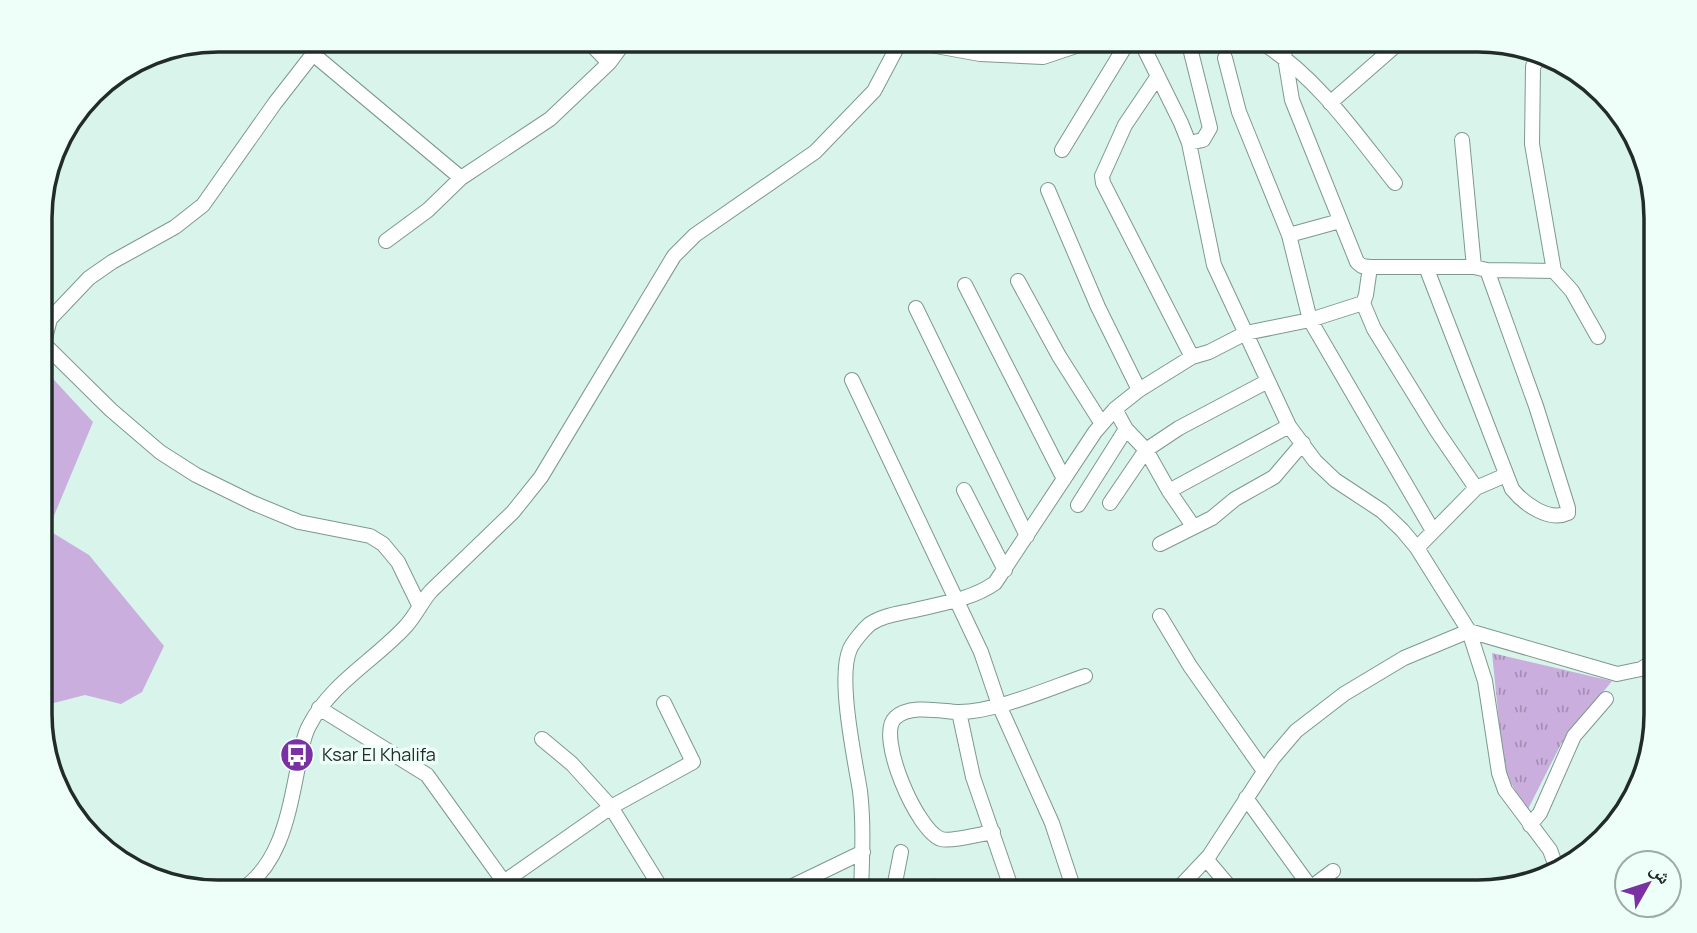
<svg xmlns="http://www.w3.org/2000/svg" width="1697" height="933" font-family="Manrope,'Noto Naskh Arabic',sans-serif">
	<defs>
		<pattern id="park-tufts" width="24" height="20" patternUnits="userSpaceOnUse" patternTransform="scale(1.75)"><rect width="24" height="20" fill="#caafde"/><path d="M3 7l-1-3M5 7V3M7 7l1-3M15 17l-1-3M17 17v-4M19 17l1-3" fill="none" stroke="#a48fb4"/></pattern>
	</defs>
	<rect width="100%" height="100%" fill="#d8f4eb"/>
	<!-- grass -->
	<path fill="#caafde" d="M42,367L93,422L48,530L89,555L164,646L142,692L121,704L85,695L42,706Z"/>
	<!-- park -->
	<path fill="url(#park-tufts)" d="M1492,653L1612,681L1561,744L1527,811L1504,771Z"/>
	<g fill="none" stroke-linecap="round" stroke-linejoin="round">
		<!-- service casing -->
		<g stroke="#7e9890" stroke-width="9">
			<path id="service" d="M934,893V883"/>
		</g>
		<!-- minor casing -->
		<g stroke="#7e9890" stroke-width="16">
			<path id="minor" d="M587,40L609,63
				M903,40L980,54L1043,57L1094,40
				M1140,40L1181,123L1189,143L1214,265L1289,426L1315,461L1335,480L1382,511L1402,530L1417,548L1469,631L1485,681L1499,773L1505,790L1550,850L1558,872
				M1188,40L1210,128L1203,140L1189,143
				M1282,40L1292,100L1357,262L1362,266L1370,267H1474L1487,270L1554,271
				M1264,44C1318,78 1356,134 1395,183
				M313,54L461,178
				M1541,57L1533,66L1532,144L1554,271L1572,291L1598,337
				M1225,58L1239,112L1289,235L1310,320L1433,531
				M1158,76L1125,125L1102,176L1103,183L1192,357
				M1330,103L1402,40
				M1462,140L1474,267
				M1062,150L1129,40
				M1048,190L1098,307L1139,390
				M1289,235L1340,221
				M386,241L428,210L461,178L550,119L609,63L626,40
				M1426,267L1512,489C1524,504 1549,522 1568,513V508L1536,406L1487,270
				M1018,281L1059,356L1102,424
				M965,285L1064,479
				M1363,303L1374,329L1437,431L1476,488
				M916,308L1027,536
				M42,342L111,410L160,452L196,475L253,503L299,522L370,536L383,544L398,562L419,605
				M44,342L50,319L89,278L112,262L175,227L203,205L275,103L324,40
				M852,380L981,652L999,705L1052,823L1075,893
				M1115,409L1126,429L1146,450L1169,491L1193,526
				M964,490L1005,570
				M1169,491L1289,426
				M1110,503L1146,450L1179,428L1268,381
				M1078,505L1126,429
				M1160,544L1212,518L1235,499L1274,477L1303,443
				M1417,548L1476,488L1506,475
				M1160,616L1190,666L1264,771
				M319,708L427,775L504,882
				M959,712L973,777L1013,893
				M542,739L572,764L611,807L664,893
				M1246,798L1311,888
				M1530,825L1540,813L1574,736L1606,699
				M993,832C981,834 950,842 941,839C917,831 876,736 895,718C909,704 940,711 957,712C993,713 1050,688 1085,676
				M1206,859L1234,892
				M1175,892L1209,856L1273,758L1296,731L1344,694L1404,658L1469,631L1617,674L1641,669L1656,660
				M1305,892L1333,871
				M236,893C279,869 288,817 297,772C300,757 302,739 309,726C331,683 375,660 406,626C416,615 422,601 431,591L513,512L541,477L674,256L695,235L815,152L874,91L901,40
				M488,893L611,807L693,762L664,703
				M778,893L863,852
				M861,893C862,859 864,825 860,791C855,760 837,677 850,649C853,642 864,629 870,624C882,616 896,614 910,611C939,604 971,600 995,583L1095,432L1115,409L1139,390L1192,357L1209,352L1246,333L1310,320L1363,303L1366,295L1370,267
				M893,893L901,852"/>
		</g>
		<!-- service -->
		<use href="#service" stroke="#fff" stroke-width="7"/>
		<!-- minor -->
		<use href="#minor" stroke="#fff" stroke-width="14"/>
	</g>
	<!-- icons -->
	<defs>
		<g id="bus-disc" transform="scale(1.75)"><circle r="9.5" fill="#7a31a4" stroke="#eefff9"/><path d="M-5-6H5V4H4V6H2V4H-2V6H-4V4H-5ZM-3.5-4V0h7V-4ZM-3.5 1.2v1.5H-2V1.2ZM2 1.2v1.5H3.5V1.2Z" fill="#fff"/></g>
	</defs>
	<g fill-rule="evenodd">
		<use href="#bus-disc" x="297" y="755"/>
	</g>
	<g text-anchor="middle" stroke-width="7" stroke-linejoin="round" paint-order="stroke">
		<!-- poi labels -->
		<g font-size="18" fill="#212c29" stroke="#eefff9" text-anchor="start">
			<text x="322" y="761">Ksar El Khalifa</text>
		</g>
	</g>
	<!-- crop -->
	<path d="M0 0H1697V933H0ZM218 52H1478A166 166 0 0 1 1644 218V714A166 166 0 0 1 1478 880H218A166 166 0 0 1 52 714V218A166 166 0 0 1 218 52Z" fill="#eefff9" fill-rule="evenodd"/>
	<path fill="none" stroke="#212c29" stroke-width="3.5" d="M218 52H1478A166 166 0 0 1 1644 218V714A166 166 0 0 1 1478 880H218A166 166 0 0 1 52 714V218A166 166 0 0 1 218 52Z"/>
	<!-- north arrow -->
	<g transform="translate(1648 884) rotate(51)"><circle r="33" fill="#eefff9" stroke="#9caba6" stroke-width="2"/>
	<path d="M0-5L12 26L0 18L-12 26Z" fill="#7a31a4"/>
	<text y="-10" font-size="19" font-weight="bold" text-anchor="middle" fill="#212c29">ش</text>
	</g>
</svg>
